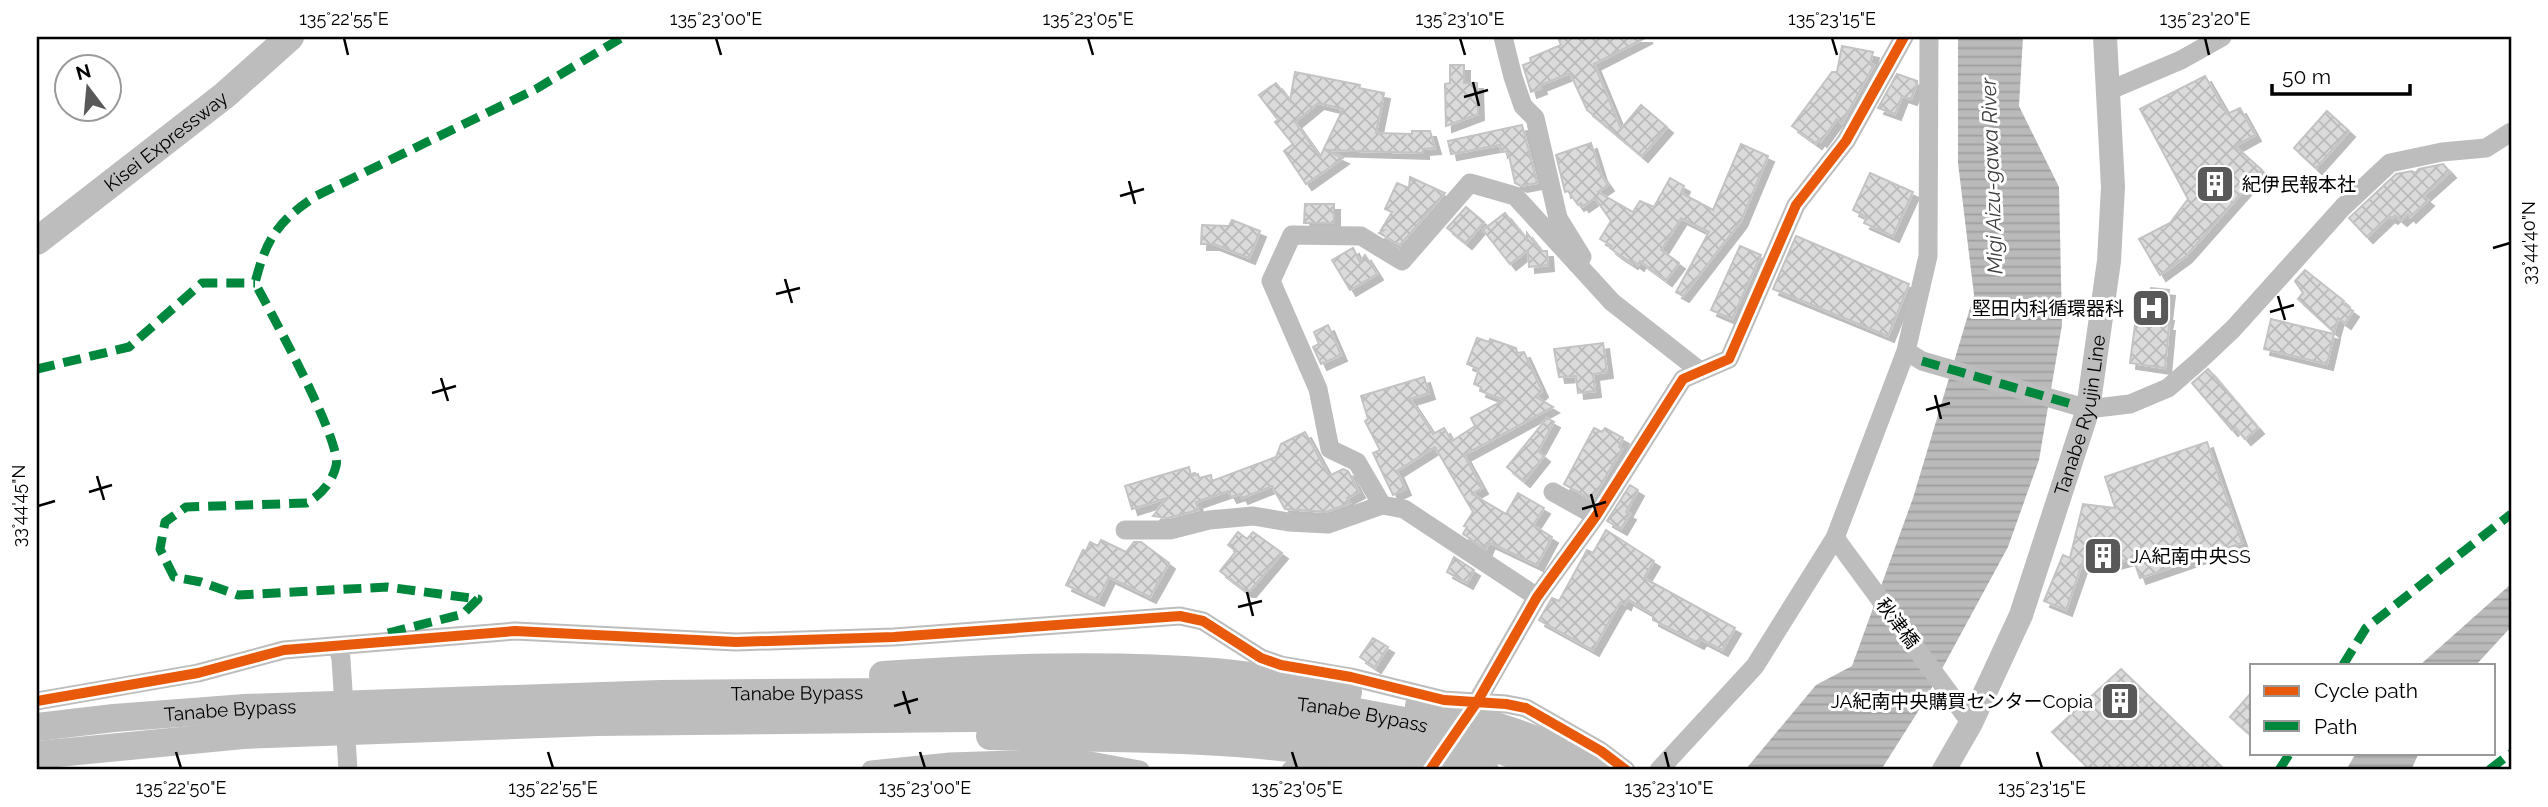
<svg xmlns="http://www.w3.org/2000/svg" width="2548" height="807" font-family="Raleway,'Noto Sans JP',sans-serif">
	<defs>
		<pattern id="water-rules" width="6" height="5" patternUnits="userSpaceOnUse" patternTransform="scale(1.75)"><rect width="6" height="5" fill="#bababa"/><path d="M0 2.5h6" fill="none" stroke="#9e9e9e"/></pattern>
		<pattern id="building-cross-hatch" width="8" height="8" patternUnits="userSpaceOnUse" patternTransform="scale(1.75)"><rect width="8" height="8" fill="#dbdbdb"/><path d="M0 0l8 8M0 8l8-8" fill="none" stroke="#bababa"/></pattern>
		<filter id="shadow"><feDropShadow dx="6" dy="6" stdDeviation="0" flood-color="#0004"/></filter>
	</defs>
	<rect width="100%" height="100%" fill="#fff"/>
	<!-- water -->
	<path fill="url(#water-rules)" d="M1958,37H2023L2019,106L2059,187L2062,325L2039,460L2008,547L1924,702L1881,770H1745L1816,685L1852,666L1913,498L1974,295L1958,163Z
		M2511,584V627L2476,665H2420Z
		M2356,753H2422L2418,755L2411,770H2346Z"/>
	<!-- building -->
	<path fill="url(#building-cross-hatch)" stroke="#c3c3c3" stroke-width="2" fill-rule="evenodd" filter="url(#shadow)" d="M1567,37H1647L1594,64L1621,129L1641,105L1667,127L1642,156L1587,110L1570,73L1540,85L1541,88L1531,92L1523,65L1531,62L1530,58L1561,45L1559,40Z
		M1842,46L1873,52L1870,64L1874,65L1842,123L1837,119L1821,141L1819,139L1816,143L1792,126L1832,72H1837Z
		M1450,65H1464V83H1477L1478,114L1446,126L1445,84L1450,83Z
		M1295,72L1360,85L1359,88L1384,93L1376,133L1412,134V131H1430L1435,148L1423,149V153L1325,150L1343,158L1306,184L1284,151L1293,144L1275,122L1278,120L1259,95L1276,83L1290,101ZM1318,103L1343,109L1320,157L1295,122Z
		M1897,74L1917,81V83L1911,99L1902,96L1895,114L1878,108Z
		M2205,76L2227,114L2240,108L2255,135L2235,146L2262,170L2186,256L2160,275L2139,239L2170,223L2188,199L2140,109Z
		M2327,111L2349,131L2316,168L2294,148Z
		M1522,125L1537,183L1521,186L1515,183L1508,151L1502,152L1500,145L1451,154L1448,141Z
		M1591,143L1601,175L1608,185L1598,192L1633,212L1640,201L1654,207L1670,178L1684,186L1681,193L1713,210L1741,144L1768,156L1741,221L1683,296L1676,292L1709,232L1681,218L1661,250L1679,263L1666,280L1640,261L1638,265L1633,261L1632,263L1618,254L1610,248L1612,246L1600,239L1611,221L1595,198L1583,206L1581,203L1578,205L1568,191L1565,192L1556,155Z
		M2443,164L2450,172L2423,196L2428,200L2410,217L2408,214L2401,220L2395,215L2392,218L2389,216L2367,237L2349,218L2396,174L2412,171L2415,173L2419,169Z
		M1870,173L1913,192L1893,236L1864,223L1867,217L1853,210Z
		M1410,177L1445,193L1400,245L1379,233L1384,230H1381L1392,212L1385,209L1397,183L1409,188Z
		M1305,204H1334V223H1304Z
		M1466,207L1484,222L1466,243L1447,228Z
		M1505,213L1527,240V233L1541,251H1547L1548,265L1529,267L1528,250L1510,264L1483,230Z
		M1232,220L1260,231L1249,258L1214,244H1201L1202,225L1229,226Z
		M1796,236L1909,284L1888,336L1773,289Z
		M1740,246L1761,255L1732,319L1711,310Z
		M1353,248L1360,262L1365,255L1377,274L1350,290L1332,260Z
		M2305,270L2344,301L2342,303L2353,311L2345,323L2338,318L2334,332L2298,299L2303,293L2295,281Z
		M2151,288L2169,290L2166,315H2168L2166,325H2169L2165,368L2130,363L2139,295L2149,297Z
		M2271,319L2334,334L2327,364L2264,349Z
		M1328,325L1341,355L1321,364L1313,347L1319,344L1314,332Z
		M1477,338L1489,342L1490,339L1516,348L1517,353L1524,352L1542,391L1536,397L1553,407L1464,455L1482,488L1472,494L1506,514L1518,493L1544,508L1533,525L1552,537L1537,565L1489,542L1486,549L1463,534L1467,527L1464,526L1473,512L1435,447L1397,471L1405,489L1393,495L1373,453L1380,450L1365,421L1368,419L1361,396L1424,377L1429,393L1410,399L1433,434L1444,428L1452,441L1475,426L1471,418L1504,400L1480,391L1481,387L1474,384L1479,369L1467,364Z
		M1603,343L1607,372L1593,374L1595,391L1578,393L1576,376L1559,377L1554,349Z
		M2208,369L2258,428L2245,439L2235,427L2232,430L2192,383Z
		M1547,418L1554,422L1538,451L1544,456L1524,481L1507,467Z
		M1594,428L1602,432L1605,428L1623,438L1619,447L1622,449L1592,500L1564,484Z
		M1305,432L1329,476L1343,469L1348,471L1359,492L1347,498L1350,503L1326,512L1285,509L1272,486L1242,498L1240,494L1231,497L1228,491L1196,502L1198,510L1168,518L1153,516L1167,498L1132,509L1125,486L1189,467L1191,476L1198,474L1199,478L1211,475L1212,481L1276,457L1281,444Z
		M2207,442L2242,543L2140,578L2133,558L2099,567L2091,538L2066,610L2044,601L2063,555L2070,558L2083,504L2115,508L2105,477Z
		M1630,485L1638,490L1626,512L1630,514L1621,529L1607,521Z
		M1606,530L1654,561L1644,578L1735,628L1722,650L1701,639L1698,643L1653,620V614L1627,599L1625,604L1621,602L1619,604L1593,650L1539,620L1552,598L1559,601L1587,550L1593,553Z
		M1238,532L1247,539L1253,532L1282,553L1250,591H1246L1220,571L1236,551L1228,545Z
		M1101,540L1126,552L1134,542H1141L1169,563L1150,597L1109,577L1098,600L1066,585L1083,550L1086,551L1090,542L1098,546Z
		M1454,557L1474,570L1467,583L1447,572Z
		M1373,638L1388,647L1375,667L1360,657Z
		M2121,669L2225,770H2090L2052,732Z
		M2252,692V736L2230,717Z"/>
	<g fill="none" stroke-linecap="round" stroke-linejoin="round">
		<!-- minor -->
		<path stroke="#bdbdbd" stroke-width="19" d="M1503,37L1513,77L1523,106L1535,118L1558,218L1582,257
			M2108,91L2181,60L2222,37
			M1906,351L1922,361L2088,409L2130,404L2168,388L2199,361L2233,329L2343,207L2390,163L2442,152L2486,148L2511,132
			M1553,492L1596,516
			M1125,530H1170L1209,520L1253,516L1289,522L1328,524L1382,505
			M1835,538L1971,723
			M1537,597L1404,509L1382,505L1357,462L1330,449L1318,389L1271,281L1292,235L1361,236L1402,261L1470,183L1515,196L1612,302L1700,371
			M338,646L341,659L348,770
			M37,701L198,673L284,650L515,631L736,642L894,637L1180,616L1203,621L1261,658L1281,665L1351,677L1444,700L1506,704L1526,708L1601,751L1626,770
			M1471,712L1537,597L1596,516L1683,379L1729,359L1796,205L1846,141L1904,37
			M871,770L950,762L1074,758L1140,770
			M1291,770L1316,768L1326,770
			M1659,770L1755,666L1835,538L1906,351L1928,256L1929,37"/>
		<!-- major -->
		<path stroke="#bdbdbd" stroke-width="24" id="s1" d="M1944,770L1971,723L2021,615L2088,409L2109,261L2113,187L2105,37"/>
		<!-- highway -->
		<g stroke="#bdbdbd" stroke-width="28">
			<path id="s2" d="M37,241L225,95L290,37"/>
			<path d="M883,675C993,668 1105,663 1215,672C1260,676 1304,684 1348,692"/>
			<path d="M1419,706C1476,718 1551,741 1600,770"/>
			<path id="s3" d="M37,727L114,718L245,708L661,694L891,692L1213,696L1331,707L1420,724L1506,752L1550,770"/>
			<path d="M990,736C1126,739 1281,735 1412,770"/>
			<path d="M37,755L243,735L597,722L1076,717L1211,722L1322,730L1414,747L1485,770"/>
		</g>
		<!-- quiet -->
		<path stroke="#00873e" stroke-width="9" stroke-dasharray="18 9" stroke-linecap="butt" d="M1922,361L2075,405
			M37,369L129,347L202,283H255
			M388,633L463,614L478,599L387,587L238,595L201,582L174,577L160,549L165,522L186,507L307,503C320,495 332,483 336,466C343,443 270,311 255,283C266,239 278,221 316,196L536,89L623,37
			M2343,665L2366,628L2511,514
			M2279,770L2290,753
			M2489,770L2511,753"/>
		<!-- cycleway casing -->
		<g stroke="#fff" stroke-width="15">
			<path id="cycleway" d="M37,701L198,673L284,650L515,631L736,642L894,637L1180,616L1203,621L1261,658L1281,665L1351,677L1444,700L1506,704L1526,708L1601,751L1626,770
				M1430,770L1477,702L1537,597L1596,516L1683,379L1729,359L1796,205L1846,141L1904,37"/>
		</g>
		<!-- cycleway -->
		<use href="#cycleway" stroke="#e8590c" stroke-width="10"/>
	</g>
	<!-- ticks -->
	<path fill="none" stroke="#000" stroke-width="2.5" d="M344,38L348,55M716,38L721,55M1088,38L1093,55M1460,38L1465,55M1832,38L1837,55M2205,38L2209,55M1473,82L1479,106M1464,97L1488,90M1129,181L1135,204M1120,196L1144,189M2493,248L2510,243M785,279L792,303M776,294L800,288M2278,296L2285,320M2270,312L2294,305M441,378L448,401M432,393L456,386M1935,395L1941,419M1926,410L1950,403M97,476L104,500M89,492L112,485M1591,494L1597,517M38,506L55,501M1582,509L1606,502M1247,592L1253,616M1238,607L1262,601M903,691L910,714M894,706L918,699M176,752L181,768M548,752L553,768M920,752L925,768M1292,752L1297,768M1665,752L1669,768M2037,752L2042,768"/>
	<!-- icons -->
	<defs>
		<g id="building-square" transform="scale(2.0125)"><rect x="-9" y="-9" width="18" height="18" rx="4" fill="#595959" stroke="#fff"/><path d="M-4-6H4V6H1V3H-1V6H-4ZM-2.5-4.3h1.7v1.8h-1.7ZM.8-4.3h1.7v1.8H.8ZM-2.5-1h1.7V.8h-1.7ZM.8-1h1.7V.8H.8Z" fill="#fff"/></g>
		<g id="hospital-square" transform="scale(2.0125)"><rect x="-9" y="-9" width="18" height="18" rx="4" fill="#595959" stroke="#fff"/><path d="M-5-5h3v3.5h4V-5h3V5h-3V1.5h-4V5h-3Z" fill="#fff"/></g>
	</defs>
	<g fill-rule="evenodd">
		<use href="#building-square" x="2215" y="184"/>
		<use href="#hospital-square" x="2151" y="308"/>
		<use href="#building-square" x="2103" y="556"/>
		<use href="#building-square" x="2120" y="701"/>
	</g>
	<g text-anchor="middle" stroke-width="6" stroke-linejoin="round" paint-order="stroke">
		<!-- street labels -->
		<g font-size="19" fill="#000" stroke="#fff">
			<text dy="7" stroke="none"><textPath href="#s2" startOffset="163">Kisei Expressway</textPath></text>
			<text dy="7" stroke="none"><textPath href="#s1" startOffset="382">Tanabe Ryujin Line</textPath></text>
			<text transform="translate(1898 623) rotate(53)" y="7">秋津橋</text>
			<text dy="7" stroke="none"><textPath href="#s3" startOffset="761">Tanabe Bypass</textPath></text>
			<text dy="7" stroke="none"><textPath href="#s3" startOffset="194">Tanabe Bypass</textPath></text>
			<text dy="7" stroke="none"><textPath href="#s3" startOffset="1328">Tanabe Bypass</textPath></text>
		</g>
		<!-- poi labels -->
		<g font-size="19" fill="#000" stroke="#fff" text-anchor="start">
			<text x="2242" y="191">紀伊民報本社</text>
			<text x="2124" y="315" text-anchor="end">堅田内科循環器科</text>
			<text x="2130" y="563">JA紀南中央SS</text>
			<text x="2093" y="708" text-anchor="end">JA紀南中央購買センターCopia</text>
		</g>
		<!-- water labels -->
		<g font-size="21" font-style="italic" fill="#3d3d3d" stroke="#fff">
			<text transform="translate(1992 176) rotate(-92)" y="7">Migi Aizu-gawa River</text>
		</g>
	</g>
	<!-- border -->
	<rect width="2548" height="807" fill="none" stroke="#ffffff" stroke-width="77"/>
	<!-- legend -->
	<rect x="2250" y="664" width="245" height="91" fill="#ffffff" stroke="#999999" stroke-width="2"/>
	<rect x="2264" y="686" width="35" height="10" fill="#e8590c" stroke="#999999" stroke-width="2"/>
	<text x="2314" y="698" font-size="21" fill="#000000">Cycle path</text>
	<rect x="2264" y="721" width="35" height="10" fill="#00873e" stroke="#999999" stroke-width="2"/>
	<text x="2314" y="734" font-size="21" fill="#000000">Path</text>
	<!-- north arrow -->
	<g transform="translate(88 88) rotate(344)"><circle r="33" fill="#ffffff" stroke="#999999" stroke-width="2"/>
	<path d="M0-5L12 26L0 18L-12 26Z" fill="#595959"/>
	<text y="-10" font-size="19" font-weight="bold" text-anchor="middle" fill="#000000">N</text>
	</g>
	<!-- scale -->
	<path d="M2272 84v10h138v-10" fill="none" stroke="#000000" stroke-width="3.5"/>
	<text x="2282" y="84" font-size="21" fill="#000000" stroke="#ffffff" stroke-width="5" paint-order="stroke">50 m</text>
	<rect x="38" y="38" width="2472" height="730" fill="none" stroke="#000" stroke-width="2.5"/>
	<g font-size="18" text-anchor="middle" fill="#000">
		<text x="344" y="25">135°22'55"E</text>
		<text x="716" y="25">135°23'00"E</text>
		<text x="1088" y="25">135°23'05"E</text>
		<text x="1460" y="25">135°23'10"E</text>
		<text x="1832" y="25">135°23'15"E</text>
		<text x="2205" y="25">135°23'20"E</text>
		<text transform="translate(2529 243) rotate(-90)" y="6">33°44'40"N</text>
		<text transform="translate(19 506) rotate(-90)" y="6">33°44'45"N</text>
		<text x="181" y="794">135°22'50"E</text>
		<text x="553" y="794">135°22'55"E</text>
		<text x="925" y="794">135°23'00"E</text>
		<text x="1297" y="794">135°23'05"E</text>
		<text x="1669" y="794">135°23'10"E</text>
		<text x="2042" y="794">135°23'15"E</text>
	</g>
</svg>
